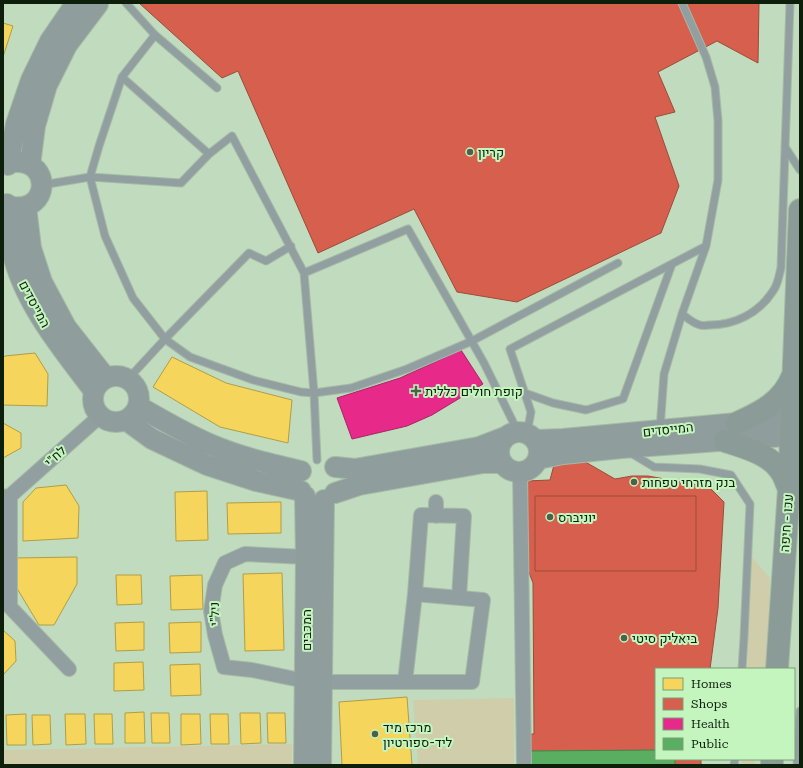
<svg xmlns="http://www.w3.org/2000/svg" width="803" height="768" font-family="'Roboto Serif',Heebo,serif">
	<rect width="100%" height="100%" fill="#c1dbbf"/>
	<!-- green -->
	<path fill="#d0ceaa" d="M752,557L770,578L768,669H747Z
		M514,698V765H418L413,700Z
		M292,744V765H3V750Z
		M742,759H755V765H741Z"/>
	<!-- homes -->
	<path fill="#f6d55c" stroke="#b09e44" d="M3,23L13,26L3,57Z
		M35,353L48,374L47,406L3,405V358L5,356Z
		M172,357L226,383L292,400L288,443L220,427L153,387Z
		M3,423L21,433V448L3,458Z
		M66,485L79,506L78,538L23,541V502L36,488Z
		M207,491L208,540L176,541L175,492Z
		M281,502V533L228,534L227,503Z
		M77,557V584L54,625H39L15,585V558Z
		M282,573L284,650L245,651L243,574Z
		M116,575H141L142,604L117,605Z
		M202,575L203,609L171,610L170,576Z
		M144,622V650L116,651L115,623Z
		M201,622V652L170,653L169,623Z
		M3,630L15,641L16,661L3,675Z
		M143,662L144,690L114,691V663Z
		M200,664L201,695L171,696L170,665Z
		M407,697L412,765H342L339,702Z
		M144,712L145,743H125V713Z
		M151,713H169L170,743H152Z
		M240,713H260L261,743L241,744Z
		M267,713H285L286,743H268Z
		M26,714V745H7L6,715Z
		M65,714H85L86,744L66,745Z
		M94,714H112L113,744H95Z
		M181,714H200L201,744L181,745Z
		M210,714H228L229,744H211Z
		M32,715H50L51,744L33,745Z"/>
	<!-- shops -->
	<path fill="#d6604d" stroke="#9a4c39" d="M139,3H759L758,63L717,41L658,72L675,112L655,117L679,186L661,233L517,302L457,292L414,209L318,253L238,71L222,78Z
		M582,460L615,479L632,476H648L709,487L724,502L718,608L710,669H656V759H701V765H533L530,734H534L533,583L522,554L526,481L550,480L554,465Z
		M535,496H696V571H535Z"/>
	<!-- health -->
	<path fill="#e7298a" stroke="#a62664" d="M461,350L483,384L432,415L407,426L352,439L337,398L400,378Z"/>
	<!-- public -->
	<path fill="#5aae61" stroke="#438347" d="M656,750V759H675V765H528V751Z"/>
	<g fill="none" stroke-linecap="round" stroke-linejoin="round">
		<!-- lane casing -->
		<g stroke="#a6baa5" stroke-width="9">
			<path id="lane" d="M126,3L155,35L217,88
				M155,35L122,77L99,146L90,177L105,236L133,298L165,339L249,253L266,261L291,246
				M122,77L209,154L232,136L304,273L408,229L484,363L518,432
				M785,147L800,170
				M42,185L90,177L181,183L209,154
				M304,273L314,393L317,460
				M682,314C687,318 694,324 700,325C703,326 707,325 710,325C735,325 759,313 773,291C778,285 779,275 781,268L790,3
				M128,379L165,339L190,357L253,380L301,392L314,393L351,388L407,369L472,341L618,263
				M525,393L553,403L586,410L623,399L672,264
				M660,429L664,374L682,314L706,246L718,180V121L715,87L706,57L682,3
				M527,433L531,412L510,349L706,246
				M629,452L654,467L700,469L731,475L750,504L744,638L742,669
				M734,765L735,759
				M797,765L800,711"/>
		</g>
		<!-- street casing -->
		<g stroke="#a6baa5" stroke-width="16">
			<path id="street" d="M520,472L524,765
				M10,496L100,416
				M3,497L10,496V607L69,669
				M436,502V516
				M306,557L245,554L225,563L215,585L211,611L215,635L224,667L252,670L305,681L323,682H472L483,600L415,594L405,682
				M415,594L421,515L464,516L459,598"/>
		</g>
		<!-- secondary casing -->
		<g stroke="#a6baa5" stroke-width="22">
			<path id="secondary" d="M8,165L16,124L31,80L50,41L76,3
				M30,165L35,126L47,85L67,45L98,4
				M7,204C8,218 8,233 11,246C21,300 62,349 94,391
				M26,206L31,248L42,282L66,327L106,378
				M13,207C49,212 52,162 17,162
				M93 399a23 23 0 1 1 46 0a23 23 0 1 1-46 0Z
				M138,406C162,420 186,434 212,445C240,457 271,464 301,471
				M126,420L152,439L207,465L256,481L301,491
				M499 452a20 20 0 1 1 40 0a20 20 0 1 1-40 0Z
				M536,440L563,439L737,423L800,419
				M538,459L563,454L622,448L800,435
				M335,467L355,469L479,447L505,437
				M335,493L359,485L483,463H502
				M304,765L306,557L305,496
				M321,765L324,500"/>
		</g>
		<!-- highway casing -->
		<g stroke="#a6baa5" stroke-width="24">
			<path id="highway" d="M737,423C762,412 783,401 793,375
				M725,441C746,448 772,454 783,475C785,479 787,485 789,489
				M777,669L789,489L800,210
				M772,765V759"/>
		</g>
		<!-- lane -->
		<use href="#lane" stroke="#929fa0" stroke-width="7"/>
		<!-- street -->
		<use href="#street" stroke="#929fa0" stroke-width="14"/>
		<!-- secondary -->
		<use href="#secondary" stroke="#8f9e9d" stroke-width="20"/>
		<!-- highway -->
		<use href="#highway" stroke="#8b9b97" stroke-width="22"/>
	</g>
	<!-- markers -->
	<g fill="#4c614a" stroke="#c4f5bf" stroke-width="1.5">
		<circle cx="470" cy="152" r="4"/>
		<path d="M414 385h4v4h4v4h-4v4h-4v-4h-4v-4h4z"/>
		<circle cx="634" cy="482" r="4"/>
		<circle cx="550" cy="517" r="4"/>
		<circle cx="624" cy="638" r="4"/>
		<circle cx="375" cy="734" r="4"/>
	</g>
	<g text-anchor="middle" stroke-width="4" stroke-linejoin="round" paint-order="stroke">
		<!-- poi labels -->
		<g font-size="13" fill="#0d1f0b" stroke="#c4f5bf" text-anchor="start">
			<text x="478" y="157">קריון</text>
			<text x="425" y="396">קופת חולים כללית</text>
			<text x="642" y="487">בנק מזרחי טפחות</text>
			<text x="558" y="522">יוניברס</text>
			<text x="632" y="643">ביאליק סיטי</text>
			<text x="383" y="732">מרכז מיד<tspan x="383" dy="15">ליד-ספורטיון</tspan></text>
		</g>
		<!-- street labels -->
		<g font-size="13" fill="#0d1f0b" stroke="#c4f5bf">
			<text transform="translate(35 304) rotate(62)" y="5">המייסדים</text>
			<text transform="translate(668 429) rotate(-6)" y="5">המייסדים</text>
			<text transform="translate(55 456) rotate(-42)" y="5">לח"י</text>
			<text transform="translate(786 523) rotate(-86)" y="5">עכו - חיפה</text>
			<text transform="translate(214 614) rotate(-91)" y="5">ניל"י</text>
			<text transform="translate(306 630) rotate(-90)" y="5">המכבים</text>
		</g>
	</g>
	<!-- border -->
	<rect width="803" height="768" fill="none" stroke="#0d1f0b" stroke-width="8"/>
	<!-- legend -->
	<rect x="655" y="668" width="140" height="92" fill="#c4f5bf" stroke="#7b9f77"/>
	<rect x="663" y="678" width="20" height="12" fill="#f6d55c" stroke="#7b9f77"/>
	<text x="691" y="688" font-size="12" fill="#0d1f0b">Homes</text>
	<rect x="663" y="698" width="20" height="12" fill="#d6604d" stroke="#7b9f77"/>
	<text x="691" y="708" font-size="12" fill="#0d1f0b">Shops</text>
	<rect x="663" y="718" width="20" height="12" fill="#e7298a" stroke="#7b9f77"/>
	<text x="691" y="728" font-size="12" fill="#0d1f0b">Health</text>
	<rect x="663" y="738" width="20" height="12" fill="#5aae61" stroke="#7b9f77"/>
	<text x="691" y="748" font-size="12" fill="#0d1f0b">Public</text>
</svg>
